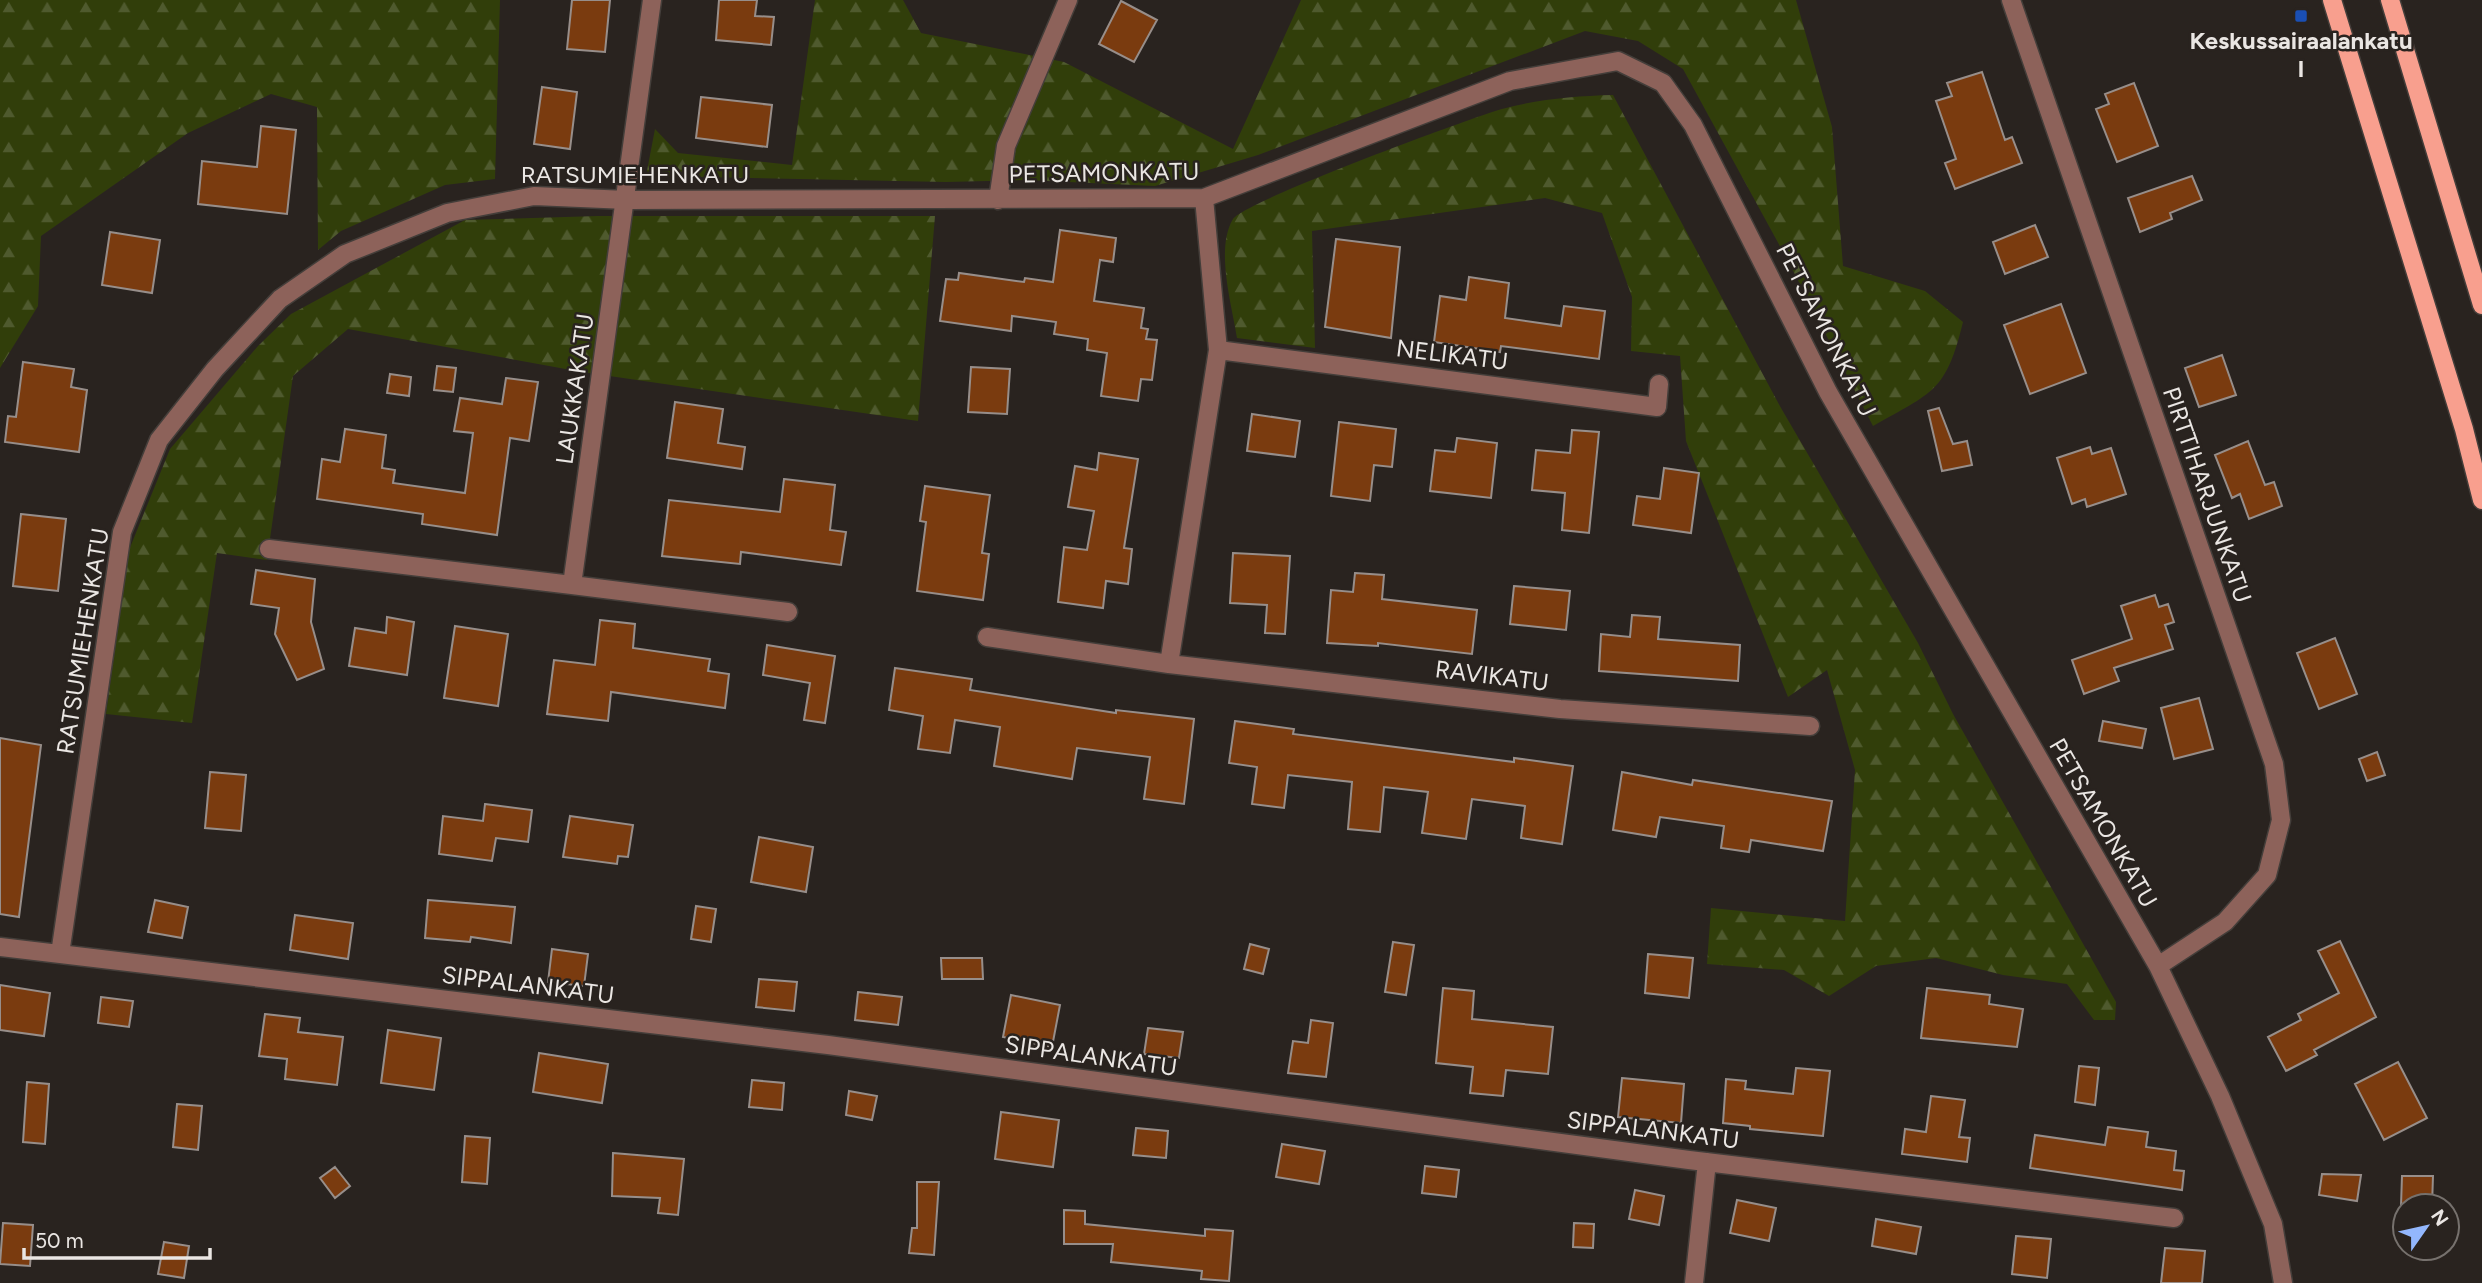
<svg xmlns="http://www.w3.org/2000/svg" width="2482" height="1283" font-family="Figtree,sans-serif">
	<defs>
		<pattern id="forest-firs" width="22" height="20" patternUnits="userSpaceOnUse" patternTransform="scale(1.75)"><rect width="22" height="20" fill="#313e0a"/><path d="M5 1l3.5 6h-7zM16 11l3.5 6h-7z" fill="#4f5a2e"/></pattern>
	</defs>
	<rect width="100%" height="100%" fill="#29231f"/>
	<!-- forest -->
	<path fill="url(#forest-firs)" d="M0,0H500L495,179L445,185L341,231L318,250L317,107L271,94L188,133L41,236L38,306L0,368Z
		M815,0H903L921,33L1064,62L1233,149L1301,0H1796L1832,127L1843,266L1925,291L1963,322C1946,392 1933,392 1873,426L1788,261L1683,69L1638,41L1585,31L1258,155L1155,186L1026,180L946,182L646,176L655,129L678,153L792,165Z
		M1613,95L1781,408L1918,643L1953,714L2116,1002L2115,1020H2094L2067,984L2003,975L1936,958L1876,966L1829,996L1784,970L1707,964L1711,908L1845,921L1855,770L1827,670L1788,697L1686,441L1680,356L1631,351L1632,297L1602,213L1545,198L1312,231L1315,348L1237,338C1232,305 1215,249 1233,219C1243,202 1470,118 1502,109C1539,99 1575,96 1613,95Z
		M598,216H935L918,421L582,372L348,329L293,376L267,560L217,553L192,723L106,714L129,550L170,449L258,346L291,314L465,220Z"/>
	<!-- building -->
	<path fill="#7a3b0f" stroke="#978e8a" stroke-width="2" d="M572,0H610L605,52L567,49Z
		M719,0H757L755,16L774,17L771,45L716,40Z
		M1121,1L1157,20L1134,62L1099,44Z
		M1982,72L2005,140L2012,137L2022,163L1955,189L1945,163L1956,159L1936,101L1952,96L1947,83Z
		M2134,83L2158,146L2117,162L2096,109L2109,104L2105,94Z
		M542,87L577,92L570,149L534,144Z
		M701,97L772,105L767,147L696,138Z
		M261,126L296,130L287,214L198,204L202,161L257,167Z
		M2192,176L2202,200L2170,213L2172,219L2140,232L2128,198Z
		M2035,225L2048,257L2005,274L1993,242Z
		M1060,230L1116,238L1113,262L1100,260L1094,301L1144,308L1141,328L1148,329L1146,339L1157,340L1152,380L1141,379L1138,401L1101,396L1107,353L1087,350L1088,339L1054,334L1056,322L1012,316L1011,331L940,321L946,279L958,280L959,273L1024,282L1025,278L1053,282Z
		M110,232L160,240L152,293L102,285Z
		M1336,239L1400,247L1391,338L1325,327Z
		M1469,277L1509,283L1505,318L1561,326L1564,306L1605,311L1599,359L1501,346L1500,352L1434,342L1440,296L1466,300Z
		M2061,304L2086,373L2030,394L2004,325Z
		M2222,355L2236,395L2199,407L2185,368Z
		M23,362L74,369L71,387L87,390L79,452L5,442L8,416L16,417Z
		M437,366L456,368L453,392L434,390Z
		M971,367L1010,369L1007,414L968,412Z
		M390,374L411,377L409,396L387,393Z
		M506,378L538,382L529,441L510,438L497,535L422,524L423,514L317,499L322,459L340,462L345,429L386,435L382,468L395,470L393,483L465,493L473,433L454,431L460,398L502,404Z
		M675,402L723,409L718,443L745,447L742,469L667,458Z
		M1939,408L1953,444L1967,441L1972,465L1942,471L1928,411Z
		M1252,414L1300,421L1295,457L1247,451Z
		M1339,422L1396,429L1392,467L1374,465L1370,501L1331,496Z
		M1572,430L1599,432L1589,533L1562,530L1565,493L1532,490L1536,450L1570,453Z
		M1457,438L1497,443L1491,498L1430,491L1435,450L1455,452Z
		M2248,441L2265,485L2274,482L2282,506L2249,519L2240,494L2232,498L2215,455Z
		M2090,447L2092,454L2111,448L2126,494L2087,507L2085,499L2072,504L2057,458Z
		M1099,453L1138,459L1124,548L1132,549L1128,584L1106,581L1103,608L1058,602L1064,547L1087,550L1094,511L1068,507L1075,466L1097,470Z
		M1664,468L1699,473L1691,533L1633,525L1637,496L1660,499Z
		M784,479L835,485L830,530L846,532L841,565L741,552L740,564L662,556L669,500L780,512Z
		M925,486L990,495L982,553L989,554L983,600L917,591L926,522L920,521Z
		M21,514L66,519L58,591L13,586Z
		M1233,553L1290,556L1285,634L1265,633L1267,605L1230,603Z
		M256,570L315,579L311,622L324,669L297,680L275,634L279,608L251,604Z
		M1355,573L1384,575L1382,599L1477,610L1472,654L1378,643V646L1327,643L1331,590L1353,592Z
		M1514,586L1570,591L1566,630L1510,624Z
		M2155,595L2159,607L2168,604L2174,622L2165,625L2173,649L2114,668L2119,681L2084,694L2072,660L2132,639L2121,606Z
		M1632,615L1660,617L1658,639L1740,645L1738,681L1599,671L1601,634L1630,637Z
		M387,617L414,622L407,675L349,666L355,628L386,633Z
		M600,620L635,624L633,648L710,659L708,671L729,674L725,708L611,692L608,721L547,714L554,660L595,665Z
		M455,626L508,634L498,706L444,698Z
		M2335,638L2357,694L2319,709L2297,653Z
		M767,645L835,656L825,723L804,720L810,683L763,675Z
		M895,668L972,679L970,690L1116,713V710L1194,719L1184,804L1144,799L1150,757L1077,748L1072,779L994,766L1000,727L955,720L950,753L918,749L923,716L889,710Z
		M2199,698L2213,749L2174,759L2161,708Z
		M1235,721L1294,729L1293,734L1514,762V758L1573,766L1562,844L1521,838L1525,806L1472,799L1466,839L1422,833L1428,792L1384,787L1380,832L1348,829L1352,782L1288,775L1284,808L1252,804L1257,767L1229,763Z
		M2103,721L2146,729L2142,748L2099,741Z
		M0,738L41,745L19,917L0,914Z
		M2377,752L2385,775L2367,781L2359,759Z
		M210,772L246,775L241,831L205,828Z
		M1622,772L1692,785L1693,780L1832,801L1823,851L1751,840L1749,852L1721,848L1724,826L1660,817L1656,837L1613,830Z
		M485,804L532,810L528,842L496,838L492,861L439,854L443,816L483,821Z
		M570,816L633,825L628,857L618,856L617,864L563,857Z
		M759,837L813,847L806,892L751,882Z
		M155,900L188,907L182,938L148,932Z
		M428,900L515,907L511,943L471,937L470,942L425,938Z
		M696,906L716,909L711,942L691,939Z
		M295,915L353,923L348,959L290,950Z
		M2340,941L2376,1017L2314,1050L2317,1055L2286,1071L2268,1037L2301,1020L2298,1014L2339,993L2318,951Z
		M1393,942L1414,945L1406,995L1385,992Z
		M1250,944L1269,949L1263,974L1244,969Z
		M552,949L588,954L584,986L548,982Z
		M1648,954L1693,958L1689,998L1645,993Z
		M941,958H982L983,979H942Z
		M759,979L797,982L794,1011L756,1007Z
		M0,985L50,993L44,1036L0,1030Z
		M1443,988L1474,991L1472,1019L1553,1027L1548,1074L1506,1070L1503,1096L1470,1093L1473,1067L1436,1063Z
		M1927,988L1990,995L1989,1004L2023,1009L2017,1047L1921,1038Z
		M858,992L902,997L898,1025L855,1020Z
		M1011,995L1060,1005L1052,1047L1003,1037Z
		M101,997L133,1001L129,1027L98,1023Z
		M265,1014L300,1018L298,1032L343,1037L337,1085L285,1079L287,1059L259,1056Z
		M1311,1020L1333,1023L1326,1077L1288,1073L1293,1041L1308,1043Z
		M1148,1028L1183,1032L1179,1058L1144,1054Z
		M388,1030L441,1038L434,1090L381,1083Z
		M539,1053L608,1064L602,1103L533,1092Z
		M2398,1062L2427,1118L2384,1140L2355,1084Z
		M2079,1066L2099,1068L2095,1105L2075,1102Z
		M1796,1068L1830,1071L1823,1136L1750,1129V1126L1723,1123L1726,1079L1746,1081L1745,1089L1793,1094Z
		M1622,1078L1684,1084L1681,1123L1618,1117Z
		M752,1080L784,1083L782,1110L749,1107Z
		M27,1082L49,1084L45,1144L23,1142Z
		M849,1091L877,1096L872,1120L846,1115Z
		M1931,1096L1965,1100L1959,1137L1970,1138L1967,1162L1902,1154L1905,1129L1926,1132Z
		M177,1104L202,1106L198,1150L173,1147Z
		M1001,1112L1059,1120L1053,1167L995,1159Z
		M2108,1127L2148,1132L2146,1147L2176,1151L2174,1170L2184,1171L2182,1190L2030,1168L2035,1135L2105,1145Z
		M1136,1128L1168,1131L1166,1158L1133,1155Z
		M465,1136L490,1138L487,1184L462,1182Z
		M1282,1144L1325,1151L1319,1184L1276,1177Z
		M613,1153L684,1159L678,1215L658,1213L660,1198L612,1196Z
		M1425,1166L1459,1170L1456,1197L1422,1193Z
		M335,1167L350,1186L335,1198L320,1178Z
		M2322,1174L2361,1175L2357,1201L2319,1195Z
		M2402,1176H2433L2432,1206H2401Z
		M917,1182H939L934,1255L909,1253L912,1228H917Z
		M1635,1190L1664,1196L1659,1225L1629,1219Z
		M1737,1200L1776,1208L1769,1241L1730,1233Z
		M1064,1210L1085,1211V1224L1205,1236V1229L1233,1231L1229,1281L1201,1279L1202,1271L1111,1262L1113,1244H1064Z
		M1876,1219L1921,1227L1916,1254L1872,1246Z
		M3,1223L33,1225L30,1266L0,1264Z
		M1574,1223L1594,1224L1593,1248L1573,1247Z
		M2016,1236L2051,1239L2047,1278L2012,1274Z
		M164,1242L189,1246L184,1278L158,1274Z
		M2165,1248L2205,1251L2202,1283H2161Z"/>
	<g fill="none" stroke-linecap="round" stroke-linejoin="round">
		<!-- minor casing -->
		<g stroke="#443e3a" stroke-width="21">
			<path id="minor" d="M652,0L572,585L788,612
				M2011,0L2274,764L2281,820L2267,875L2225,922L2158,966
				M998,200L1006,146L1068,0
				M1218,350L1657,407L1659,384
				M269,549L572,585
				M987,637L1169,664L1560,709L1810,726
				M1169,664L1218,350L1204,198
				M0,947L828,1045L1689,1160L2174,1218
				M60,954L122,532L159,440L215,369L280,299L345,254L447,213L534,196L627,200L1204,198L1510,81L1618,61L1663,83L1693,125L1828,392L2158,966L2220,1096L2273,1224L2283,1283
				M1694,1283L1707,1162"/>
		</g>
		<!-- major casing -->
		<g stroke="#443e3a" stroke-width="21">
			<path id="major" d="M2332,0L2464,429L2482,500
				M2390,0L2482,305"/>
		</g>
		<!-- minor -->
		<use href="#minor" stroke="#8d625a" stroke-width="18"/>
		<!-- major -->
		<use href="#major" stroke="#f89f8e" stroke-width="18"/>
	</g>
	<!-- markers -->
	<rect fill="#1a4fb4" stroke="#29231f" stroke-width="2.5" x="2294" y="9" width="14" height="14" rx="3.5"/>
	<g text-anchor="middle" stroke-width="5" stroke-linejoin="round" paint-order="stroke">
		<!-- poi labels -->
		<g font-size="24" font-weight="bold" fill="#eae6e3" stroke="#29231f">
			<text x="2301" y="49">Keskussairaalankatu<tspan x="2301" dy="28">I</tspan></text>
		</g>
		<!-- street labels -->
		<g font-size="24" fill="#eae6e3" stroke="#29231f">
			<text transform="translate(1104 173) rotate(-1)" y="8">PETSAMONKATU</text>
			<text x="635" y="183">RATSUMIEHENKATU</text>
			<text transform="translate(1826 330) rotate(63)" y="8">PETSAMONKATU</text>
			<text transform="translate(1452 355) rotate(7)" y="8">NELIKATU</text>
			<text transform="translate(575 389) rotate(-82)" y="8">LAUKKAKATU</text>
			<text transform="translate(2207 495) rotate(71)" y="8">PIRTTIHARJUNKATU</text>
			<text transform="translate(83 641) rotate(-81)" y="8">RATSUMIEHENKATU</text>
			<text transform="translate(1492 676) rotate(7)" y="8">RAVIKATU</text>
			<text transform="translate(2103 823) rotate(60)" y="8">PETSAMONKATU</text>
			<text transform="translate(528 985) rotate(7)" y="8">SIPPALANKATU</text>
			<text transform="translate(1091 1056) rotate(8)" y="8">SIPPALANKATU</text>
			<text transform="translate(1653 1130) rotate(7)" y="8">SIPPALANKATU</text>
		</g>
	</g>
	<!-- north arrow -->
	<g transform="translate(2426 1227) rotate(56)"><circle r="33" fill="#29231f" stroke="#76716d" stroke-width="2"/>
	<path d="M0-5L12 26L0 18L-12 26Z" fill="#93b7fd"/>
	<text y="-10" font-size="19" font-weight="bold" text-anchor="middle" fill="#eae6e3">N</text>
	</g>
	<!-- scale -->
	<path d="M24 1248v10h186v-10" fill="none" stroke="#eae6e3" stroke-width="3.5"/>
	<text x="35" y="1248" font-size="21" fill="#eae6e3" stroke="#29231f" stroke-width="5" paint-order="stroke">50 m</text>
</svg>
